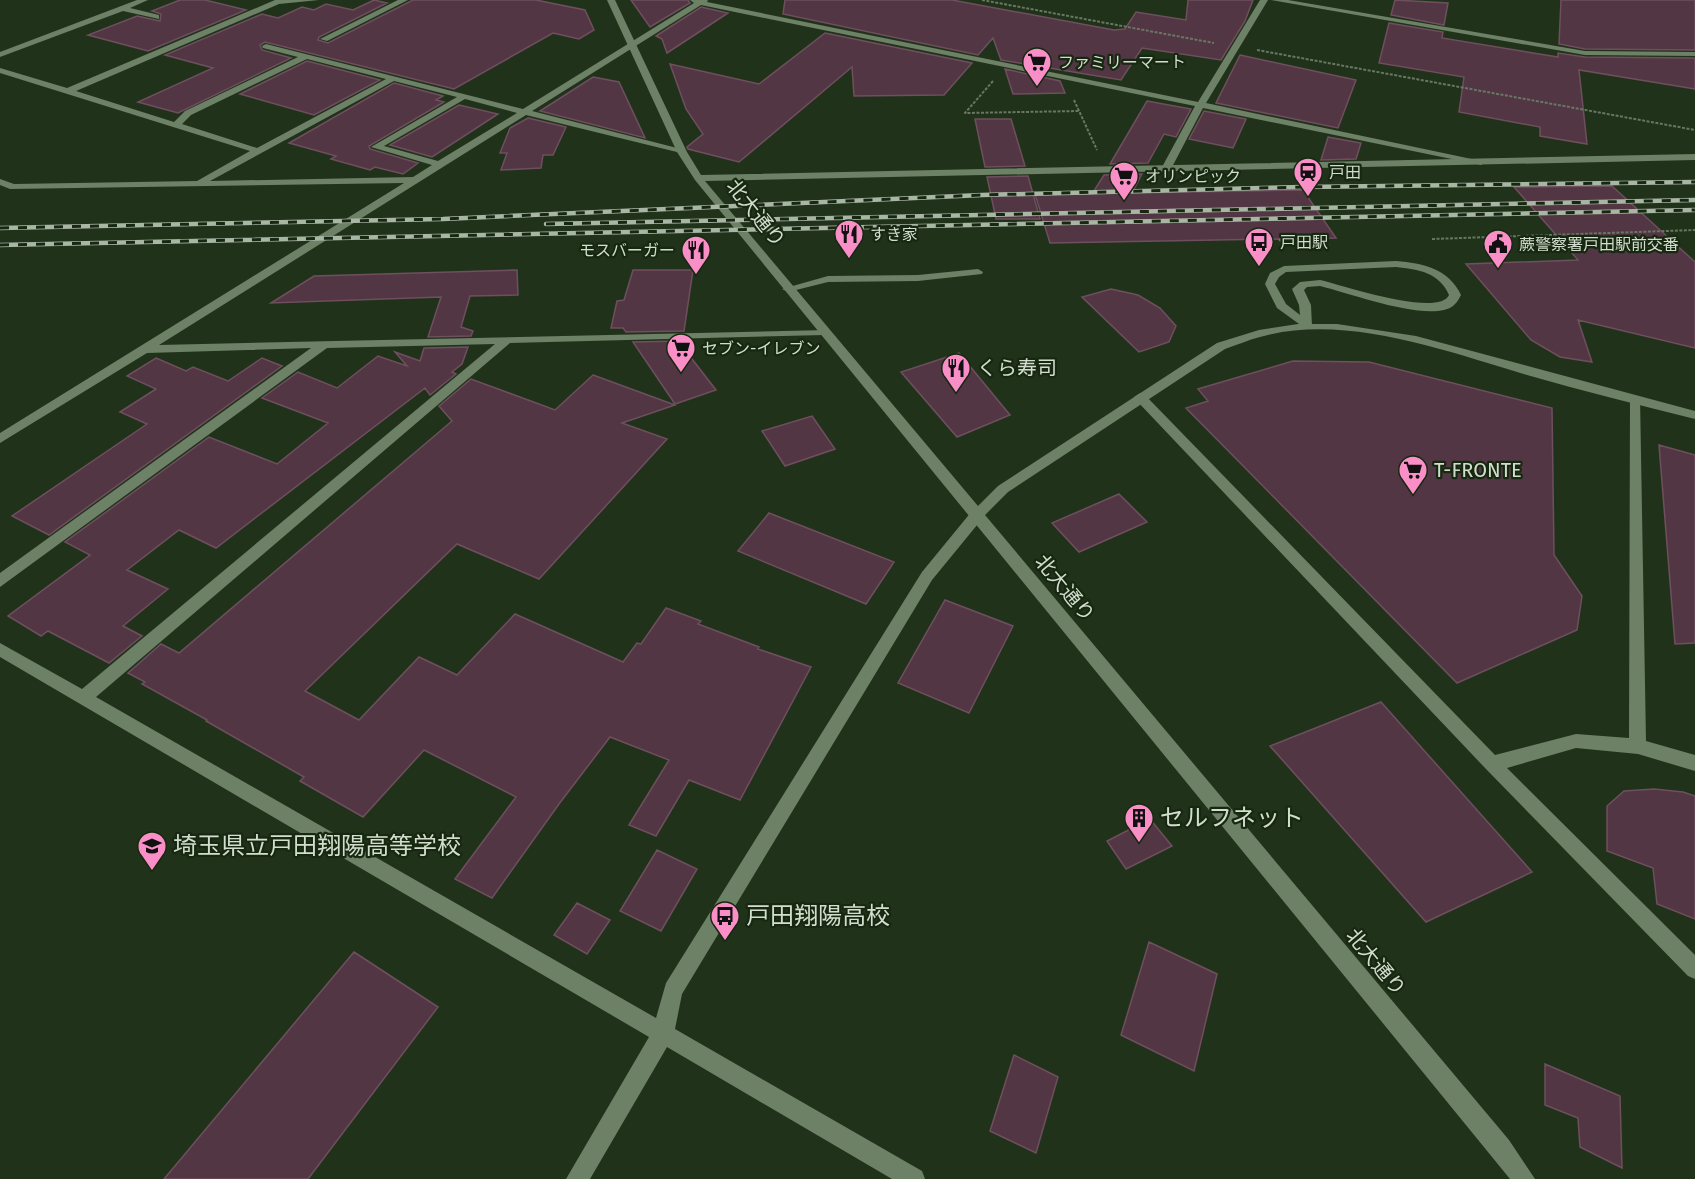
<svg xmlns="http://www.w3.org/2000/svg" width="1695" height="1179" font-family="'Fira Sans','Noto Sans JP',sans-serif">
	<rect width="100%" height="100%" fill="#21321b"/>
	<!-- building -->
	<path fill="#533644" stroke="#6e4f5e" stroke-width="1.5" d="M180,0H205L246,10L148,51L88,35L137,16L160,21L161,14L152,11Z
		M374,0L387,3L319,37L318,40L328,43L413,0H536L585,10L594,30L579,39L553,33L454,89L265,42L260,45L262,50L291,58L178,113L138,102L213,68L165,55L262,14L278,18L302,7L314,10L326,4L353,10Z
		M631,0H688L690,3L650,27Z
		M785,0H952L1114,30L1125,29L1136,12L1186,20L1188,0H1253L1245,21L1221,60L1142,48L1121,80L1001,60L993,38L978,55L783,14Z
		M1395,0L1448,3L1444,25L1391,15Z
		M1561,0H1695V50L1585,49L1559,44Z
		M701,7L728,13L667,53L662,39L656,36Z
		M1389,23L1443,32L1442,38L1558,57V53L1585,57L1695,58V89L1579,70L1587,144L1540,136V127L1459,112L1464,77L1379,63Z
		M825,33L972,63L944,95L854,96L852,67L739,162L688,149L687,147L703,134L686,109L670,64L759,84Z
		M1240,55L1356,80L1338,128L1216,103Z
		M307,61L380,80L314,115L240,94Z
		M1005,69L1060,81L1065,93L1013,94Z
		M593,77L619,82L645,138L540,111Z
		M394,83L443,96L436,100L444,102L369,146L370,149L418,163L403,174L375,167L370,170L331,159L336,156L289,143Z
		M1147,101L1191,109L1176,137L1164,134L1148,163L1110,164Z
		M459,105L498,114L432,157L390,145Z
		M1204,111L1246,119L1233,148L1189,139Z
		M528,118L566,127L553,155H543L541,168L501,170L507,153H500L510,128Z
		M975,119H1011L1025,166L985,167Z
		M1328,137L1361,143L1356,159L1321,160Z
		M1142,174L1132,193L1303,190L1336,238L1050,243L1035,194H1092L1104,175Z
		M1028,176L1040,219H996L987,177Z
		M1612,186L1695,262V348L1578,320L1592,362L1560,357L1531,340L1466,264L1578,260L1514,187Z
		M517,270L518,295L470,296L461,327L473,331L471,336L428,337L441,297L271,303L314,276Z
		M633,270H693L684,331L626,332L623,328H611L617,301L624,300Z
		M1111,289L1138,295L1160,308L1176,326L1169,342L1139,352L1082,297Z
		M683,341L682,346L716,390L675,404L633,342Z
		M468,347L462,364L452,372L456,374L430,395L425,388L216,548L179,530L127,570L168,589L123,626L142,636L109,663L48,631L41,636L8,616L90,555L65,542L209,437L277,464L328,423L262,398L298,372L337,388L378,356L407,366L395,352L420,361L424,348Z
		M959,353L1010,415L957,437L901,372Z
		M156,358L186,371L193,367L228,381L262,358L282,366L49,535L12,516L147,424L120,412L156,389L127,376Z
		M1293,361L1369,362L1552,408L1554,555L1582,596L1577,630L1457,683L1186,408L1208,401L1198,389Z
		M593,375L675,405L622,423L667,439L539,579L457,544L305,691L359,720L419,657L457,675L515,614L623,662L637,643L641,644L666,608L701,621L698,624L759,647L758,649L811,667L740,800L689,780L656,836L629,825L669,760L610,737L559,804L492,898L455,879L516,797L424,750L363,817L300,781L304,777L206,721L207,720L142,684L145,682L128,673L161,644L179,653L452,421L439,406L471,379L555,410Z
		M812,416L835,449L785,466L762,431Z
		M1659,445L1695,455V643L1675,644Z
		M1119,494L1147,522L1079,552L1052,523Z
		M769,513L894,562L866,604L738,551Z
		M945,600L1013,626L969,713L898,683Z
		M1381,702L1532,872L1426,922L1270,746Z
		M1654,789L1683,792L1695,796V919L1657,904L1653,868L1607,851V806L1624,791Z
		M1150,819L1172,846L1126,869L1107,841Z
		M657,850L697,869L661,931L620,911Z
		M577,903L610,920L587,954L554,935Z
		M1149,942L1217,974L1194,1071L1121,1035Z
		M354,952L438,1007L308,1179H164Z
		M1014,1055L1058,1077L1036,1153L990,1131Z
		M1545,1064L1620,1096L1622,1168L1580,1147L1578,1118L1545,1105Z"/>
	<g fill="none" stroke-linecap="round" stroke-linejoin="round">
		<!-- path -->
		<path stroke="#687763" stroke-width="2" stroke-dasharray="3 1.5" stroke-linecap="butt" d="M982,0L1214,43
			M1257,50L1695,130
			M993,81L965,113L1079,111
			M1074,100L1097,150
			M1279,239L1284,245
			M1432,239L1695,230"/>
		<!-- street -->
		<path fill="#6d8166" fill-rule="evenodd" d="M137,0H148L130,8L159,15V19L123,11L0,57V52Z
			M275,0H319L279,4L76,91L174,122L185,111L298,57L263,48L262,46L266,44L523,109L694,3L690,0H708L707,2L1198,102L1260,0H1268L1206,103L1486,162L1481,165L1203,108L1171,169L1166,172L1161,169L1195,106L701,5L532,111L685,150V154L526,115L159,345L828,330V334L824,335L510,343L96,697L656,1018L666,983L922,572L972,511H982L984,515L982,519L932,580L682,994L675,1029L922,1171L925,1179H892L667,1047L590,1179H566L649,1037L0,657V643L82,689L495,344L327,348L0,587V573L311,348L147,353L0,443V433L404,183L10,189L0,185V179L14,184L197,181L250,151L0,73V68L67,88ZM307,59L386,79L257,148L182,124L191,115ZM394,81L457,97L371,147L432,165L413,177L210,181ZM465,99L517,113L438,161L384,146Z
			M398,0H408L327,41L320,39Z
			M1271,0H1288L1585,51L1695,52V56L1585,55Z
			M1396,261C1423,263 1449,269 1461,295C1457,303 1453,308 1444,310C1414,317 1352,294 1320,286L1307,287L1304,290L1311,305L1312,326L1306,329L1277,308L1265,284L1270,273L1284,266ZM1396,267C1418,269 1440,273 1449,295C1439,318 1342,285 1320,280L1300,282L1292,289L1299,305L1300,315L1286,304L1275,284L1279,277L1286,272Z
			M978,269L983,272L982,274L918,281L828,282L788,292L782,289L828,276L918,275Z
			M1140,393L1144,394L1495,755L1576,734L1629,738L1630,400L1632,397H1640L1646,741L1695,755V771L1638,754L1576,748L1507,768L1695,955V979L1688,976L1486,769L1136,400L1134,397Z"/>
		<!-- secondary -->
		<path fill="#6d8166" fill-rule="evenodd" d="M607,0H615L687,152L701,175L1695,154V160L705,181L978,506L998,486L1217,343L1259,330L1298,324H1337L1416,336L1695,411V419C1639,405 1583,391 1527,375C1445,351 1345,313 1260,337C1248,340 1237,345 1225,349L1008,492L985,515L1509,1140L1535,1179H1510L695,180L677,152Z"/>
		<!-- rail casing -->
		<g stroke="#a9b6a5" stroke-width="4.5">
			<path id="rail" d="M546,224L1695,200
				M0,228L443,219L982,195L1303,187L1695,182
				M0,245L1695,210"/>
		</g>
		<!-- rail -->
		<use href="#rail" stroke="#172811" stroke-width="3" stroke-dasharray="9" stroke-linecap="butt"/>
	</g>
	<!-- icons -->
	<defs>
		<g id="supermarket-pin" transform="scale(1.5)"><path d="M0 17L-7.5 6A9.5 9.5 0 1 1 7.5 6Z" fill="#fa8fc7" stroke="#172811"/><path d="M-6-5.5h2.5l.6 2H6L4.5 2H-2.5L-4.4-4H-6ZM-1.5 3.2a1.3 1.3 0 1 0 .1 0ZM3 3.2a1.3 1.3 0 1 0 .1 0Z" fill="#111"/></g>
		<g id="station-pin" transform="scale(1.5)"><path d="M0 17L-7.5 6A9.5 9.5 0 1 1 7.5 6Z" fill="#fa8fc7" stroke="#172811"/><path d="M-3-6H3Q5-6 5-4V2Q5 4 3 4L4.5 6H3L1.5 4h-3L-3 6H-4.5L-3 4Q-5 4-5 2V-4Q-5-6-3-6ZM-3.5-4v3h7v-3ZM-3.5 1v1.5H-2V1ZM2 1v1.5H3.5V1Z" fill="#111"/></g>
		<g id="restaurant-pin" transform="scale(1.5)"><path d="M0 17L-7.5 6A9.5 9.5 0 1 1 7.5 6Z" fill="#fa8fc7" stroke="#172811"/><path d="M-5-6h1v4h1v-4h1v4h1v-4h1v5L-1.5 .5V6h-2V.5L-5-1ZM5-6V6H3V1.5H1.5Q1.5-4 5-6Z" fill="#111"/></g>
		<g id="bus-pin" transform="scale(1.5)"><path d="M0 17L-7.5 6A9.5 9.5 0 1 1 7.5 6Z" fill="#fa8fc7" stroke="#172811"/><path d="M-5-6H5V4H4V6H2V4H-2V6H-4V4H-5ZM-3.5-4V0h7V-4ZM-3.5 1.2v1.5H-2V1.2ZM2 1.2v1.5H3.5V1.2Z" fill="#111"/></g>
		<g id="civic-pin" transform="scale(1.5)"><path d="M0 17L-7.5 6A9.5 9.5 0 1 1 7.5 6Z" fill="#fa8fc7" stroke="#172811"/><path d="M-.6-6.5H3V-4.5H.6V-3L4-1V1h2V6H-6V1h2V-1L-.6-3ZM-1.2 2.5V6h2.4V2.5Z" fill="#111"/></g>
		<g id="building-pin" transform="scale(1.5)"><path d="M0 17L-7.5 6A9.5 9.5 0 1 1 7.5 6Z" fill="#fa8fc7" stroke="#172811"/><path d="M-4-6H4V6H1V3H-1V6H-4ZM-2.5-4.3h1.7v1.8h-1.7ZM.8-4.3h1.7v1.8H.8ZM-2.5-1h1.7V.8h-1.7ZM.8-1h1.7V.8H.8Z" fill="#111"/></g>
		<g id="school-pin" transform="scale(1.5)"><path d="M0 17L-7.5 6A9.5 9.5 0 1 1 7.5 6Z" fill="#fa8fc7" stroke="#172811"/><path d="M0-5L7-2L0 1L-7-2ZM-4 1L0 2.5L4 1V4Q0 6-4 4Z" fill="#111"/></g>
	</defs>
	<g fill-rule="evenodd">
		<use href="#supermarket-pin" x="1037" y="62"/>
		<use href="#station-pin" x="1308" y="172"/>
		<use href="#supermarket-pin" x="1124" y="176"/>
		<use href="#restaurant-pin" x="849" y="234"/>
		<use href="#bus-pin" x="1259" y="242"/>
		<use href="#civic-pin" x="1498" y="244"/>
		<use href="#restaurant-pin" x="696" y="250"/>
		<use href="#supermarket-pin" x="681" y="348"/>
		<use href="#restaurant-pin" x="956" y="368"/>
		<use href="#supermarket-pin" x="1413" y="470"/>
		<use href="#building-pin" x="1139" y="818"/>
		<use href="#school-pin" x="152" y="846"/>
		<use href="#bus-pin" x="725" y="916"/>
	</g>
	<g text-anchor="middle" stroke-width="4.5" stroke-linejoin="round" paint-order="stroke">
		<!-- far-poi labels -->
		<g font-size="16" fill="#d2ddce" stroke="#172811" text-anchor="start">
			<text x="1058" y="68">ファミリーマート</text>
			<text x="1329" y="178">戸田</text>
			<text x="1145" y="182">オリンピック</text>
			<text x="870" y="240">すき家</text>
			<text x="1280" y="248">戸田駅</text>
			<text x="1519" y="250">蕨警察署戸田駅前交番</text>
			<text x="675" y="256" text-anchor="end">モスバーガー</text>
			<text x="702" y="354">セブン-イレブン</text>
		</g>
		<!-- street labels -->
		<g font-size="20" fill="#d2ddce" stroke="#172811">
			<text transform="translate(756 213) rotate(51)" y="7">北大通り</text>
			<text transform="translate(1065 588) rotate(50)" y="7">北大通り</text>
			<text transform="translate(1376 962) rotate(50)" y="7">北大通り</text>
		</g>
		<!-- poi labels -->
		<g font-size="20" fill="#d2ddce" stroke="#172811" text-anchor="start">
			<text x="977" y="375">くら寿司</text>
			<text x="1434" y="477">T-FRONTE</text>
		</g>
		<!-- near-poi labels -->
		<g font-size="24" fill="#d2ddce" stroke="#172811" text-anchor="start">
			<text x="1160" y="826">セルフネット</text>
			<text x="173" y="854">埼玉県立戸田翔陽高等学校</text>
			<text x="746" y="924">戸田翔陽高校</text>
		</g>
	</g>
</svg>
